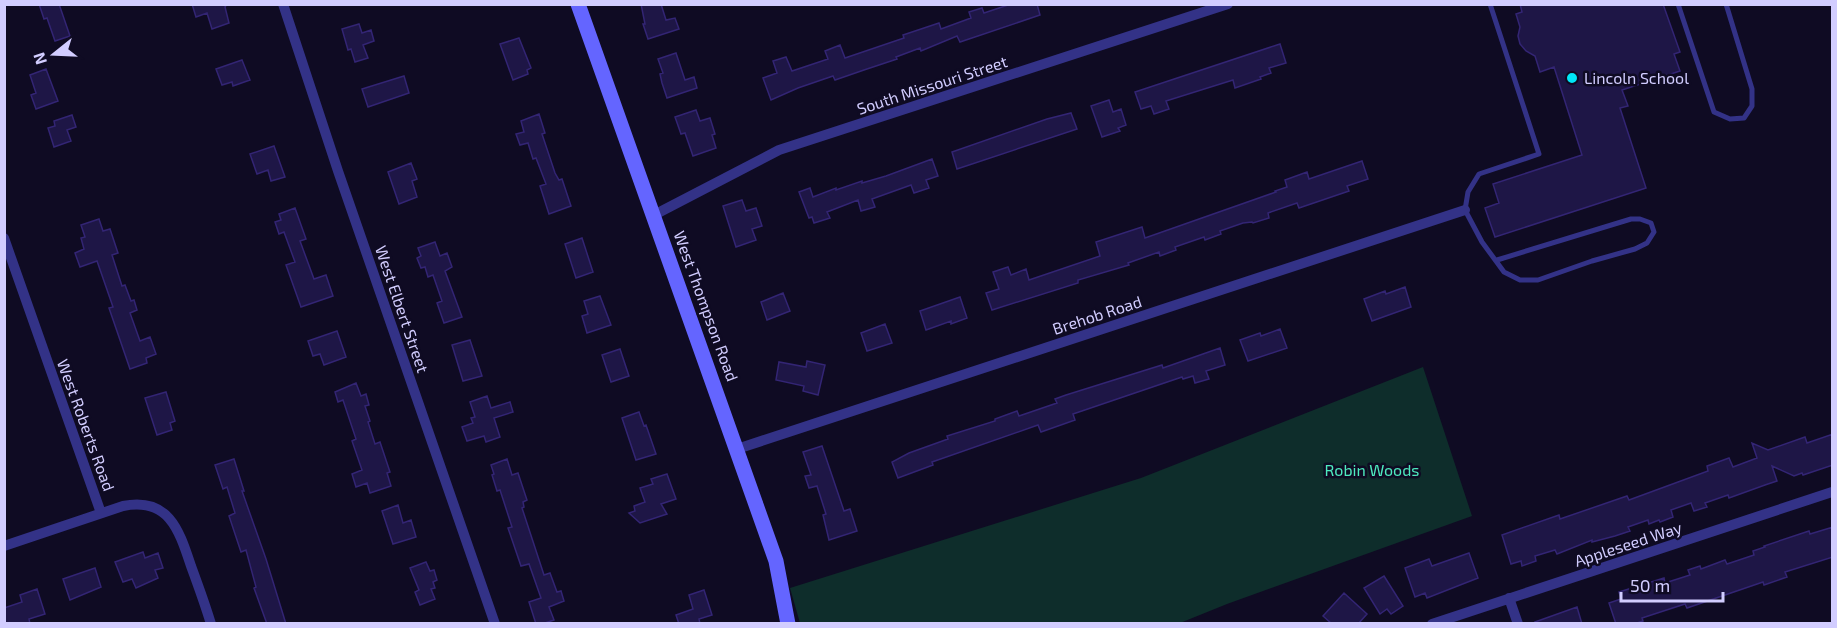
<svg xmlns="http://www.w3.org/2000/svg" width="1837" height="628" font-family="'Exo 2',sans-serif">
	<rect width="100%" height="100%" fill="#0f0b23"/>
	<!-- green -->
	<path fill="#0e2d2b" d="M1423,367L1472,516L1227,604L1180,623H800L790,588L1141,478Z"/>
	<!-- building -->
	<path fill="#1e1646" stroke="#332574" stroke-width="1.5" d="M39,4H59L70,36L55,41L47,18L44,19Z
		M192,4H227L225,7L229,23L212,29L207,13L196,17Z
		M641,4H661L666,20L675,18L679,29L648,39L643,24H645Z
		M1011,4H1037L1040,15L960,42L957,36L921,51L920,48L896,57L897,59L864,70L835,80L833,76L798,88L771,100L763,78L777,73L773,61L786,57L792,71L828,59L825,51L840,45L845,58L904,38L903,35L939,23L941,29L971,18L969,12L982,8L984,13Z
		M1520,4H1663L1680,52L1674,54L1680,71L1622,90L1628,106L1620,108L1646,188L1495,237L1485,208L1499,203L1493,184L1582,155L1554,67L1540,72L1535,56L1526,51L1520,44L1518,36L1520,27L1516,14L1522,12Z
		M359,24L362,33L371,30L374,41L363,45L368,58L355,62L351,49L348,50L342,29Z
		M519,38L531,68L527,70L528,74L513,80L500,44Z
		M1280,44L1286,63L1269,68L1271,73L1260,77L1261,79L1235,88L1233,80L1166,101L1169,109L1154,114L1151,106L1141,109L1135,92Z
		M676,53L685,80L694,77L697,88L667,98L662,83L660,74L663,73L658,59Z
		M242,60L250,80L233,86L232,82L222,85L216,69Z
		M46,69L58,101L36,109L31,95L36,93L30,75Z
		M404,76L409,93L368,107L362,89Z
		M1109,100L1113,112L1121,109L1126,125L1118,128L1120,131L1102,137L1091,106Z
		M696,110L700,121L710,118L715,134L712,135L716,148L693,156L685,133L681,134L675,117Z
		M1071,113L1077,129L957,169L952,152L1047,119Z
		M539,114L545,133L542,134L555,173L559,180L562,179L571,206L549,214L540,186L546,184L536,158L533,159L528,143L520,145L516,134L524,132L521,121Z
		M72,115L76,127L67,130L71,141L54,147L48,128L55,126L54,121Z
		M274,146L285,177L271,181L268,170L257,174L250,154Z
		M932,159L938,176L926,180L929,188L914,193L911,185L872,199L875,207L861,211L858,200L827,212L830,218L814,223L812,217L809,218L799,192L810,188L813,197L836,188V190L862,181V183L886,176Z
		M1362,161L1368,179L1347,186L1349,191L1299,208L1297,203L1268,213L1269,218L1253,223L1252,222L1243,223L1220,231L1221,234L1205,240L1204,237L1175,247L1176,250L1160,256L1159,252L1128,263L1129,265L1078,280V283L992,310L986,293L999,289L993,272L1008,267L1011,275L1026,269L1029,280L1100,256L1096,242L1142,227L1145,238L1276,192L1275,191L1287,187L1285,180L1307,172L1309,179Z
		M411,163L417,179L412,181L417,197L399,204L388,172Z
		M742,200L746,211L756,208L762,226L752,229L756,240L736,247L723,206Z
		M295,208L306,239L300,241L314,279L326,275L333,296L301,307L286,265L295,262L284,232L279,234L275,222L281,220L279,214Z
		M99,219L103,231L110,229L118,253L112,255L122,286L125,285L131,301L134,300L137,310L130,313L140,341L150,337L156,354L146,358L147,363L130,369L109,308L113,307L97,261L80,267L75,253L84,249L81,238L85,237L81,225Z
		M582,238L593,272L576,278L565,244Z
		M435,242L440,256L447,253L452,267L445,271L462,317L444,323L437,303L442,301L433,275L428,277L425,267L421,268L417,258L421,256L418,248Z
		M1405,287L1411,307L1372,321L1364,299L1385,291L1386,294Z
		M783,293L790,311L767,320L761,302Z
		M600,296L611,325L587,333L582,316L588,314L584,301Z
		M960,297L967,318L951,324V321L926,330L920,311Z
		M885,324L892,343L867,351L861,333Z
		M1280,329L1287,348L1248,361L1240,340L1260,333L1261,336Z
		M337,331L346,357L324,365L320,354L313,356L308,341Z
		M470,340L482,376L463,381L452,345Z
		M1220,348L1225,365L1206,371L1209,379L1195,383L1193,376L1183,379L1182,377L1073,414L1075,420L1041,432L1038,425L932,462L933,465L898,478L892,462L909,453L948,439L947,436L995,421V419L1017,411L1019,416L1057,403L1055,399L1066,395L1162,365L1163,368Z
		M620,349L629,376L611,382L602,355Z
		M807,361L825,365L818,395L803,391L804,386L776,380L779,362L806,367Z
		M356,383L361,396L366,394L369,405L365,406L370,421L368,422L375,444L380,442L390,472L387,473L391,486L370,493L367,483L356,487L352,474L362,470L352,441L356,439L343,400L338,402L335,392Z
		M166,392L175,421L170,423L172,430L157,435L145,398Z
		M487,396L491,408L510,402L513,412L494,418L500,437L486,442L484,436L467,441L462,427L473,423L471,418L475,417L470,402Z
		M639,412L644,426L646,425L656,454L636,460L622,418Z
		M1833,434V465L1803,475L1802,473L1794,476L1772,466L1777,481L1765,485L1729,498L1728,495L1705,503L1707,507L1694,511L1691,503L1671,510L1673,517L1660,522L1659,520L1649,524L1648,520L1628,527L1630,531L1615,536L1592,542V540L1557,554L1555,550L1535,556L1536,561L1522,566L1521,561L1511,564L1502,535L1559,515L1560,519L1627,496L1629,500L1708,471L1707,466L1729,458L1733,467L1757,458L1752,443L1768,450L1805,437L1807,443Z
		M822,446L844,511L850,509L857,531L829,540L823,515L826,514L817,486L809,488L805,476L811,475L803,452Z
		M234,459L244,491H242L266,559L286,624H267L254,588L256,587L246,550L241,552L229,516L235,513L227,487L223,489L215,465Z
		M507,459L512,475L518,473L527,500L523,502L524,507L522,508L544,575L550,573L557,592L561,591L564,601L549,607L554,620L542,624H536L529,602L541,598L529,564L521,566L508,528L512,527L500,490L497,491L492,475L494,474L491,465Z
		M667,474L676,499L661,504L667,514L640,523L629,513L635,511L634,506L645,502L640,488L653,484L651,479Z
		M398,505L403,523L411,520L416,537L393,544L382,511Z
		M1833,527V557L1785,572L1787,577L1764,585L1763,582L1687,608L1685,604L1642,618L1643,621L1634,624H1616L1609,603L1621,599L1619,592L1664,578L1665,583L1690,575L1688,570L1700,566L1701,569L1725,560L1727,564L1754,555L1753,551L1765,547L1764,546L1809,531L1810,534Z
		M143,552L145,558L158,553L163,568L155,570L158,578L136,588L132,579L123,582L115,562Z
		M1469,553L1478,578L1427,598L1425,593L1415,597L1405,568L1429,559L1432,566Z
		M426,562L430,571L434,570L437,580L433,582L435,588L431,589L435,599L420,605L415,592L419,590L410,568Z
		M95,568L101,587L70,600L63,579Z
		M1384,576L1403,606L1391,614L1387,609L1380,614L1364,588Z
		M37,589L45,614L29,619L30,624H4V608L22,602L20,595Z
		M704,590L712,615L699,619L700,624H679L676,615L693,609L689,595Z
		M1344,593L1367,614L1358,624H1332L1323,616Z
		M1577,607L1582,624H1536L1535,622Z"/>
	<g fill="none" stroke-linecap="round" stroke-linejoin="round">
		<!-- lane -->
		<path stroke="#333287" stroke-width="5" d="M1490,4L1539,154L1479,174L1468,192L1465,210L1482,242L1504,272L1520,280H1538L1592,261L1635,249L1647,243L1654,232L1651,223L1640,219H1631L1497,260
			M1678,4L1714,112L1730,119L1744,118L1752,106V89L1726,4"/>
		<!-- street -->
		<path stroke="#333287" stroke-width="10" d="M283,4L338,171L495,624
			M654,215L779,150L1228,4
			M4,238L101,513
			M737,449L1465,210
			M4,546L123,506C169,497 179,530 191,566C198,585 205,604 211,624
			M1509,598L1518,624
			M1432,624L1832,492"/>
		<!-- secondary -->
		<path stroke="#6465ff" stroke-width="15" d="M578,4L776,561L788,624"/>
	</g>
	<!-- markers -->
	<circle fill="#00e6f8" stroke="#0f0b23" stroke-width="2" cx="1572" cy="78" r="6"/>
	<g text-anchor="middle" stroke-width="5" stroke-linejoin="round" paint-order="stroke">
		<!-- poi labels -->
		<g font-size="16" fill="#d2cdff" stroke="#0f0b23" text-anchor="start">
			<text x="1584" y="84">Lincoln School</text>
		</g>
		<!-- street labels -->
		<g font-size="16" fill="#d2cdff" stroke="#0f0b23">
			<text transform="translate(932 85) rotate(-18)" y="6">South Missouri Street</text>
			<text transform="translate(706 306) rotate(70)" y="6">West Thompson Road</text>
			<text transform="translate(402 309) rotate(71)" y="6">West Elbert Street</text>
			<text transform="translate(1097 315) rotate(-18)" y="6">Brehob Road</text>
			<text transform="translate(86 425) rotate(70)" y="6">West Roberts Road</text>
			<text transform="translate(1628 544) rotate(-18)" y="6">Appleseed Way</text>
		</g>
		<!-- park labels -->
		<g font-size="16" fill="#4eeabf" stroke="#0f0b23">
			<text x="1372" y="476">Robin Woods</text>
		</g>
	</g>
	<!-- border -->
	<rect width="1837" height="628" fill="none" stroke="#d2cdff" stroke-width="12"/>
	<!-- north arrow -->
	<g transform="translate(54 54) rotate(252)" stroke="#0f0b23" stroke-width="4.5" paint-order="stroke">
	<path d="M0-4.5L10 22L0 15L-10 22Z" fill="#d2cdff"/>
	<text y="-9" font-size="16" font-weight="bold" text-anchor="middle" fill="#d2cdff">N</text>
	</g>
	<!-- scale -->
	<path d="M1621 592v9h102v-9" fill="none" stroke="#d2cdff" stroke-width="3"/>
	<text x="1630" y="592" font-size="18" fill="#d2cdff" stroke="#0f0b23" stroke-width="4.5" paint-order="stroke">50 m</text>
</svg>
